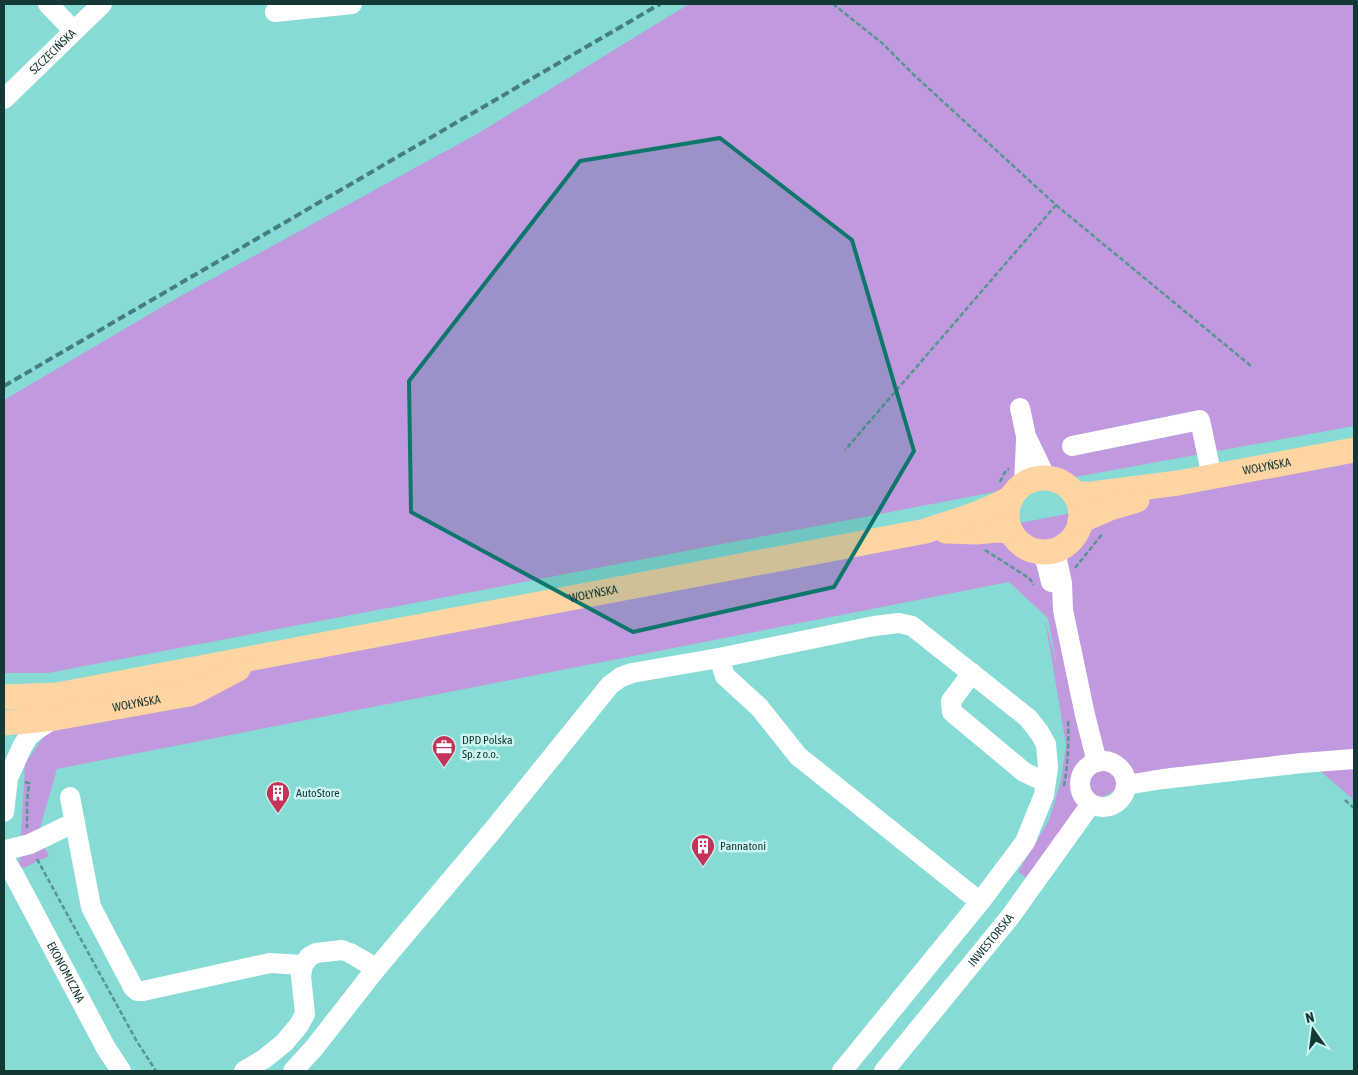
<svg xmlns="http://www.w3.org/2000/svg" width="1358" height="1075" font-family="'Asap Condensed',sans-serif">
	<rect width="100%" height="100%" fill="#87dbd5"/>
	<!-- green -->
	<path fill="#c099df" d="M689,4H1354V426L1026,486L48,673H4V400L177,298L477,134Z
		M1354,460V800L1305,758L1122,786L1094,802L1027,878L1018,872L1049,820L1061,781L1066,745L1045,619L1057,667L1048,618L1009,582L57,769L38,835L49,856L19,870L25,764L51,726L255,666L482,626L1030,521Z"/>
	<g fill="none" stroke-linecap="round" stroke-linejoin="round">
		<!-- path -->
		<path stroke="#569591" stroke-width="2.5" stroke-dasharray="5 2.5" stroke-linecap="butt" d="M833,4L882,43L915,76L1056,205L845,450
			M1056,205L1251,366
			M1000,482L1006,470L1009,469
			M985,550L1029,578
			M1075,568L1103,533
			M1029,578L1034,585
			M25,782L29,783L27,802V828
			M1064,786C1068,764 1069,742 1068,719
			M1345,800L1354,808
			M37,859L136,1040L156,1071"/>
		<!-- minor -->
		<g stroke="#fff" stroke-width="20">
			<path d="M48,4L74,31"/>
			<path d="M275,12L352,4"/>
			<path id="s1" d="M4,99L102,4"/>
			<path d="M1020,408L1026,436L1046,478"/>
			<path d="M1072,446L1200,420L1212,477"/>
			<path d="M1024,484L1026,441"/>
			<path d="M1058,549L1057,560L1062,583L1063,610L1085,715L1097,762"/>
			<path d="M1040,552L1046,562L1051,582"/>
			<path d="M719,658L874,626L899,623L912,626L1028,718L1039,732L1046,744L1048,767L1044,795L1025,842L980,902L842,1071"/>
			<path d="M972,673L951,701L952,712L1024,772L1045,782"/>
			<circle cx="1103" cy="784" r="23"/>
			<path d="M1126,785L1163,779L1302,763L1354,759"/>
			<path d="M70,797L91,907L133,987L137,991H143L270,963L303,965"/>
			<path d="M4,812L8,778L22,747L28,737L36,730L55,718"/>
			<path d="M6,850L30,844L69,825L75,823"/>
			<path id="s2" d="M4,859L13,873L106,1048L121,1071"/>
			<path d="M375,970L493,830L610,685L621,677L632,673L719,658L725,676L759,707L798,756L980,902"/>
			<path d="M244,1071L264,1059L284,1043L299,1025L305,1014L301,976L303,965L309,957L316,953L342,950L350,953L369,964L375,970L314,1048L293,1071"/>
			<path id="s3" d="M884,1071L1010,917L1091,804"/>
		</g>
		<!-- major -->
		<g stroke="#fed4a2" stroke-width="25">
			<circle cx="1044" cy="515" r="37"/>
			<path id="s4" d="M1075,494H1092L1178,483L1354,450"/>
			<path d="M1080,521L1110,508L1137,500"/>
			<path d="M946,531L976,532L997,530L1010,531"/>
			<path id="s5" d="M4,697L57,695L926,531C955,521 984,513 1011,498"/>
			<path id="s6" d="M4,723L55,718L189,694L200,689L238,669"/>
		</g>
		<!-- rail -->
		<path stroke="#457e7a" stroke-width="4" stroke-dasharray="8 4" stroke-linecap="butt" d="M4,386L660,4"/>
	</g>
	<!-- marked area -->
	<path fill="#0f766e" fill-opacity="0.2" stroke="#0f766e" stroke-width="4" stroke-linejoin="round" d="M720,138L852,240L914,451L834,587L633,632L411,512L409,381L580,161Z"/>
	<!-- icons -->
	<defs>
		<g id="office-pin" transform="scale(1.25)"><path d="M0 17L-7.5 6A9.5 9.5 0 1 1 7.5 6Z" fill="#c3345a" stroke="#ccf4f0"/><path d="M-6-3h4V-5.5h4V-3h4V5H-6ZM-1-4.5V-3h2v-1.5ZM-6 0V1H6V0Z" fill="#fff"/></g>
		<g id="building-pin" transform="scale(1.25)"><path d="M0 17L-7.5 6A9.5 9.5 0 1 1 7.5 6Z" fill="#c3345a" stroke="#ccf4f0"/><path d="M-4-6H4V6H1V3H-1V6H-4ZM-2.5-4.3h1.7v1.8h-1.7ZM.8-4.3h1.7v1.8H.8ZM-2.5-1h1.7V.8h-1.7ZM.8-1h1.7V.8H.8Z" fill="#fff"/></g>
	</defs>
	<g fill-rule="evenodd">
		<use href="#office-pin" x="444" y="747"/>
		<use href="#building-pin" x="278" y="793"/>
		<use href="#building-pin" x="703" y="846"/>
	</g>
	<g text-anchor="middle" stroke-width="5" stroke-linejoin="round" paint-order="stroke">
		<!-- street labels -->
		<g font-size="12" fill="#143836" stroke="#ccf4f0">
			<text dy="4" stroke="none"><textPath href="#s1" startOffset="68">SZCZECIŃSKA</textPath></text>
			<text dy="4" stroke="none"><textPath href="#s4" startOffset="194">WOŁYŃSKA</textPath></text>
			<text dy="4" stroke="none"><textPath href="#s5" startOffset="599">WOŁYŃSKA</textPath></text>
			<text dy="4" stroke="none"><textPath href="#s6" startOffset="134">WOŁYŃSKA</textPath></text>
			<text dy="4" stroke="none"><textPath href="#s3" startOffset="169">INWESTORSKA</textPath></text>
			<text dy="4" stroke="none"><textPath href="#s2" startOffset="129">EKONOMICZNA</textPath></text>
		</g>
		<!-- poi labels -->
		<g font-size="12" fill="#143836" stroke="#ccf4f0" text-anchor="start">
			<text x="462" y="744">DPD Polska<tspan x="462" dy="14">Sp. z o.o.</tspan></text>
			<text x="296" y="797">AutoStore</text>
			<text x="720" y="850">Pannatoni</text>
		</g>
	</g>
	<!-- border -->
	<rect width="1358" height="1075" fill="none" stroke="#143836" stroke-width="10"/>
	<!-- north arrow -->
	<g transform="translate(1313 1030) rotate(346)" stroke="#ccf4f0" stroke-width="4" paint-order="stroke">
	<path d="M0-4L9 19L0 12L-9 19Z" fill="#143836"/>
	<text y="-8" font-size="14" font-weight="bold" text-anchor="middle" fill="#143836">N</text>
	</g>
</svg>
